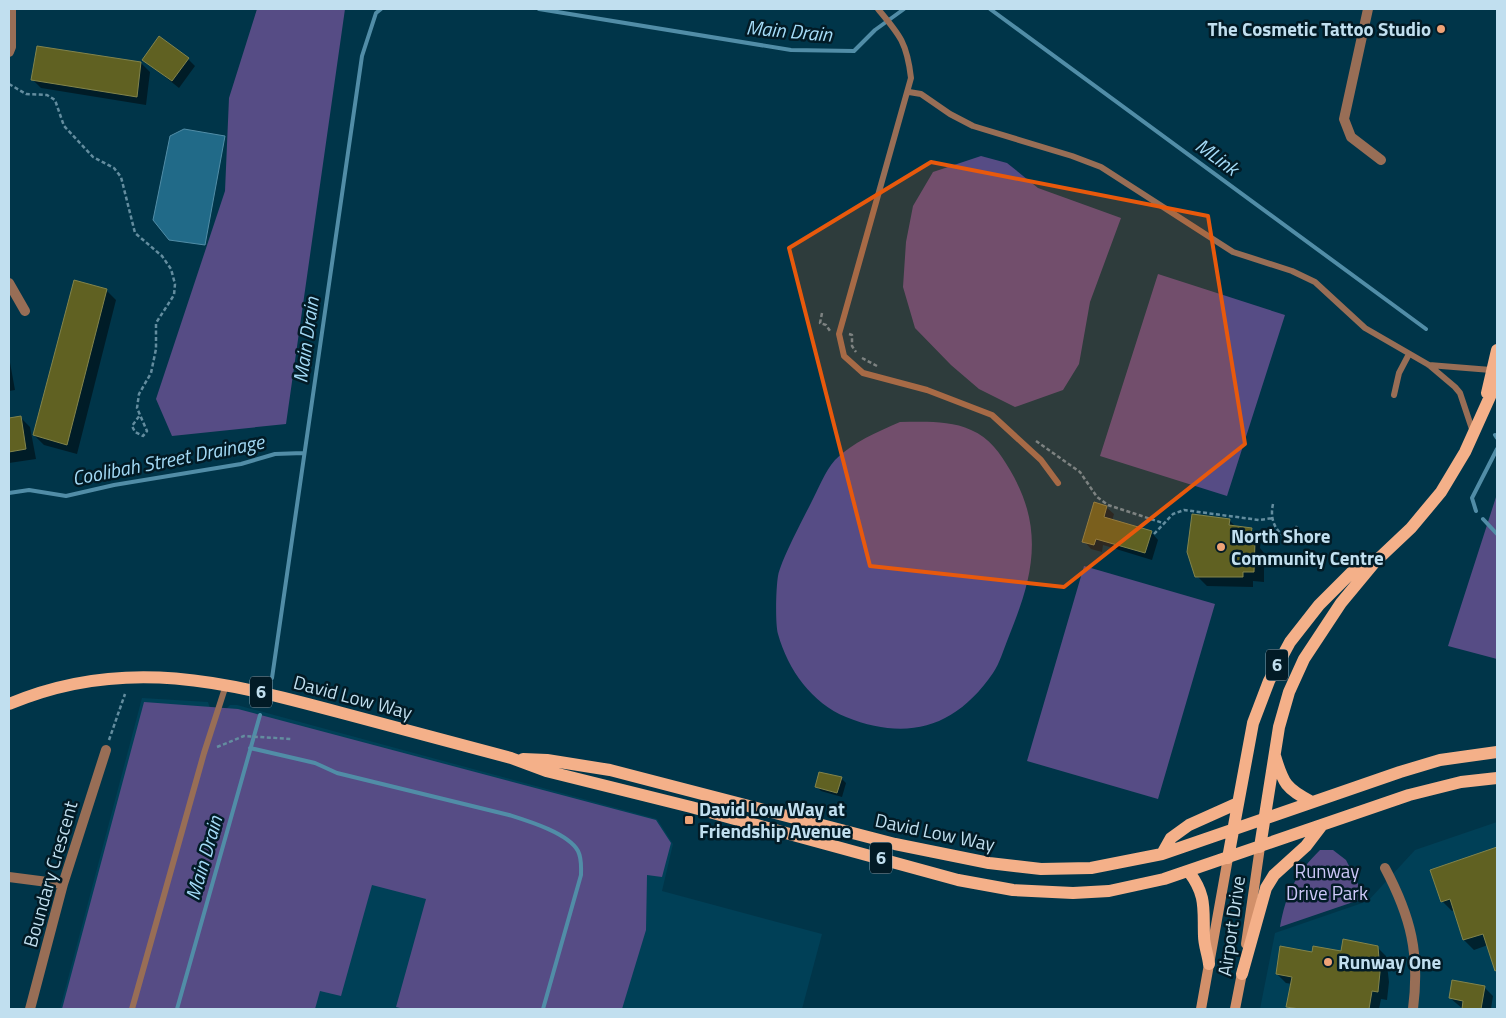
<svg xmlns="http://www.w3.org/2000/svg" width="1506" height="1018" font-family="'Titillium Web',sans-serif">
	<rect width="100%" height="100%" fill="#003549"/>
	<!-- built -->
	<path fill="#004057" d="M142,698L208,702L219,735L227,708L230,705H237L657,819L673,844L662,891L822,934L802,1009H60Z
		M1497,822V1009H1260L1275,933L1368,901L1415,850Z"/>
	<!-- green -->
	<path fill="#564c85" d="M257,9H345L286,424L172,436L156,399L225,191L229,98Z
		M981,156L1007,163L1038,188L1121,218L1090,302L1079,364L1063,390L1015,407L979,389L951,365L915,328L903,287L906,242L913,206L933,172Z
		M1158,274L1285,315L1227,496L1100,456Z
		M900,422C923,422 949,420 971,430C990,438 1000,453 1010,470C1045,529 1033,577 1009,636C1004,648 1000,663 993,673C956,727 908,742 846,717C812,703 788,670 778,634C775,623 776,588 778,576C781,560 803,519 811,503C818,490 825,471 835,460C853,442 877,432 900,422Z
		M1497,494V659L1448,646Z
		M1084,566L1215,604L1158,799L1027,761Z
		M144,702L238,709L656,820L671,843L662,877L647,875L646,930L622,1009H404L396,1007L426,899L372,885L341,996L320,991L315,1009H62Z
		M1320,850H1333L1346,860L1365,898L1280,927C1286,893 1296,874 1320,850Z"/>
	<!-- water -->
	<path fill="#216a88" stroke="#518da7" d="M184,129L225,136L205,245L169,240L153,220L170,136Z"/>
	<!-- shadow -->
	<path fill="#0007" d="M188,59L195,66L179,88L144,60Z
		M141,63L150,72L146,105L41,88L32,79Z
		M106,290L116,300L77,454L44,445L34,435Z
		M9,357L15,390L9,391Z
		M20,417L30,427L36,459L9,463V419Z
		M1106,507L1114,514L1112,521L1151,532L1158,540L1152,560L1103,545L1102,552L1091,549L1084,541Z
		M1229,520L1236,527L1251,530L1261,540L1260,548L1264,553V582L1253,581V587L1207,586L1197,576Z
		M841,778L846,783L842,797L821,791L817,787Z
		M1497,848V974L1488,945L1474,950L1464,940L1455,910L1452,911L1442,901L1432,870Z
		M1377,947L1386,956L1389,982L1387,1000L1381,999L1379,1009H1288L1292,984L1286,983L1277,974L1313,954Z
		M1484,987L1493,996L1491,1009H1463L1450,998Z"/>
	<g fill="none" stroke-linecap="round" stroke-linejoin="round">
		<!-- stream -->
		<path stroke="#518da7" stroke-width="4" d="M539,9L791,50L854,51L875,30L904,9
			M990,9L1426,329
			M1495,435L1497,438
			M9,493L29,490L66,496L114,485L241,464L275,454L303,453
			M1476,511L1472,498L1497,449
			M1483,519L1497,534
			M272,678L362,56L376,13L381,9
			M250,748L315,763L337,773L509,815C528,821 568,833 578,851C582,859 581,867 581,875L543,1009
			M177,1009L260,715"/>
	</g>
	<!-- building -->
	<path fill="#606122" stroke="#82844c" d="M159,36L189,58L172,81L142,60Z
		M37,46L141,62L137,97L31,80Z
		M74,280L107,289L67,445L33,435Z
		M21,416L26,449L9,452V418Z
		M1094,502L1107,506L1104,517L1152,531L1145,553L1096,539L1094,545L1082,542Z
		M1192,514L1230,519L1229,525L1252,528L1250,539L1255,541L1254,572H1243V577H1195L1187,552Z
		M819,772L842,777L837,793L815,787Z
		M1497,847V970L1495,971L1483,934L1463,940L1450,899L1441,902L1430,870Z
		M1343,939L1378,946L1380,972L1378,992L1372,991L1369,1009H1300L1286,1007L1292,977L1276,974L1280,946L1312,952L1313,946L1341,951Z
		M1452,980L1485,986L1481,1009H1462L1463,1001L1449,998Z"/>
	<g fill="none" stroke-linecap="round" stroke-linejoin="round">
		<!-- path -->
		<path stroke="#638d9f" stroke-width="2.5" stroke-dasharray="4 2.5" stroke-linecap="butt" d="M9,84L26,94L47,95L55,100L64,126L93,157L114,168L121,177L135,233L162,256L171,269L175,284L174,295L156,323V349L151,373L139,394L137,408L147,431L143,436L135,432L132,426L140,415
			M822,313L820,323L826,325L830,331
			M849,334L852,335V346L856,352
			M862,358L877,366
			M1036,441L1080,472L1097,497L1108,505L1163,523
			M1273,504C1265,539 1306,553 1331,536
			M1154,534L1173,514L1184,510L1259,520L1273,518
			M1289,540L1297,526
			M109,740L125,694
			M217,747L244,736L291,739"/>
		<!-- lane -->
		<path stroke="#986e56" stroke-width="6" d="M878,9C900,35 907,43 911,78L839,334L844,356L863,373L927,390L992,415L1041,460L1058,483
			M909,92L921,94L950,114L973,126L1072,156L1101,167L1233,252L1292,271L1315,282L1365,328L1429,365L1455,387L1460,393L1473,432
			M1429,365L1491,370
			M1394,395L1399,373L1409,354
			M132,1009L204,753L226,685"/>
		<!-- street -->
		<path stroke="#986e56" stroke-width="10" d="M1368,9L1344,119L1351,137L1381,160
			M9,52L11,47V9
			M9,283L25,311
			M1385,868C1411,917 1420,954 1413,1009
			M9,877L63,884
			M30,1009L63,884L106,750"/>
		<!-- secondary -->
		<path stroke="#d2906a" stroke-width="10" d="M1246,944L1260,847
			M1201,1009L1228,858
			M1235,1009L1243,968"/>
		<!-- primary -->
		<path stroke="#f4b089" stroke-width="12" d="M1487,393L1497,350
			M9,704C125,655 226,682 342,713C399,728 455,743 511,758L546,771L691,807L958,880L1013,890L1073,893L1109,891L1164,879L1409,795L1461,782L1497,778
			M1275,756C1283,783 1286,789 1312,802
			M523,759L547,760L610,770L895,844L989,863L1041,869L1091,868L1162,854L1400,772L1440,760L1497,752
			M1260,847L1279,727L1289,692L1304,659L1341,603L1375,562L1411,528L1441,492L1465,452L1497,381
			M1162,854L1171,838L1189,825L1238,803
			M1228,858L1253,723L1269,681L1290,642L1319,605L1351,573L1373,563
			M1189,872C1207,896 1203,909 1204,936C1204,945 1208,955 1209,964
			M1242,974L1266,888L1274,875L1306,846L1322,825"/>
	</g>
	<!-- marked area -->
	<path fill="#e8590c" fill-opacity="0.2" stroke="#e8590c" stroke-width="4" stroke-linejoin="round" d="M931,162L1208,216L1245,444L1064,587L870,566L789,248Z"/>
	<!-- markers -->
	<g fill="#efa377" stroke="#021b26" stroke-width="2">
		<circle cx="1441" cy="29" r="5"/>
		<circle cx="1221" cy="547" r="5"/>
		<rect x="684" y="815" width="10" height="10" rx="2.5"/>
		<circle cx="1328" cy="962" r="5"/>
	</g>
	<g text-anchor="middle" stroke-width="5" stroke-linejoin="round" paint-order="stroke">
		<!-- shield labels -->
		<g fill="#021b26" stroke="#88a4b3" stroke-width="1">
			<rect x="1266" y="649.5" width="22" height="31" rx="4"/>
			<rect x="250" y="676.5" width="22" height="31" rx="4"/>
			<rect x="870" y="842.5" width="22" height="31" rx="4"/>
		</g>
		<g font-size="18" font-weight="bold" fill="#c1dfef">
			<text x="1277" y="671">6</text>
			<text x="261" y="698">6</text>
			<text x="881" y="864">6</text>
		</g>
		<!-- poi labels -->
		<g font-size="19" font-weight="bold" fill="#c1dfef" stroke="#021b26" text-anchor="start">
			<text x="1431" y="36" text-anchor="end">The Cosmetic Tattoo Studio</text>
			<text x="1231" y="543">North Shore<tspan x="1231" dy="22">Community Centre</tspan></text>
			<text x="699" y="816">David Low Way at<tspan x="699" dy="22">Friendship Avenue</tspan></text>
			<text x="1338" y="969">Runway One</text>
		</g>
		<!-- street labels -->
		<g font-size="19" fill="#c1dfef" stroke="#021b26">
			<text transform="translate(353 697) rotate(15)" y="7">David Low Way</text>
			<text transform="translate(935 832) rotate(12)" y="7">David Low Way</text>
			<text transform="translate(50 874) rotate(-74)" y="7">Boundary Crescent</text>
			<text transform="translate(1231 926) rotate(-82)" y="7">Airport Drive</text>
		</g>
		<!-- park labels -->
		<g font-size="19" fill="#cdc7f8" stroke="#021b26">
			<text x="1327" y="878">Runway<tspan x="1327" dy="22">Drive Park</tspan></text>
		</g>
		<!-- water labels -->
		<g font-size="20" font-style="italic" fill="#a4dbf7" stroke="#021b26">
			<text transform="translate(789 31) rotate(5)" y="7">Main Drain</text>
			<text transform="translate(1217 157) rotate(36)" y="7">MLink</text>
			<text transform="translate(306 340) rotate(-82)" y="7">Main Drain</text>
			<text transform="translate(168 460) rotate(-11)" y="7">Coolibah Street Drainage</text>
			<text transform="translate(204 858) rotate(-74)" y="7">Main Drain</text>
		</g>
	</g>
	<!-- border -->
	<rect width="1506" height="1018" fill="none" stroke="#c1dfef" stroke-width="20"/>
</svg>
